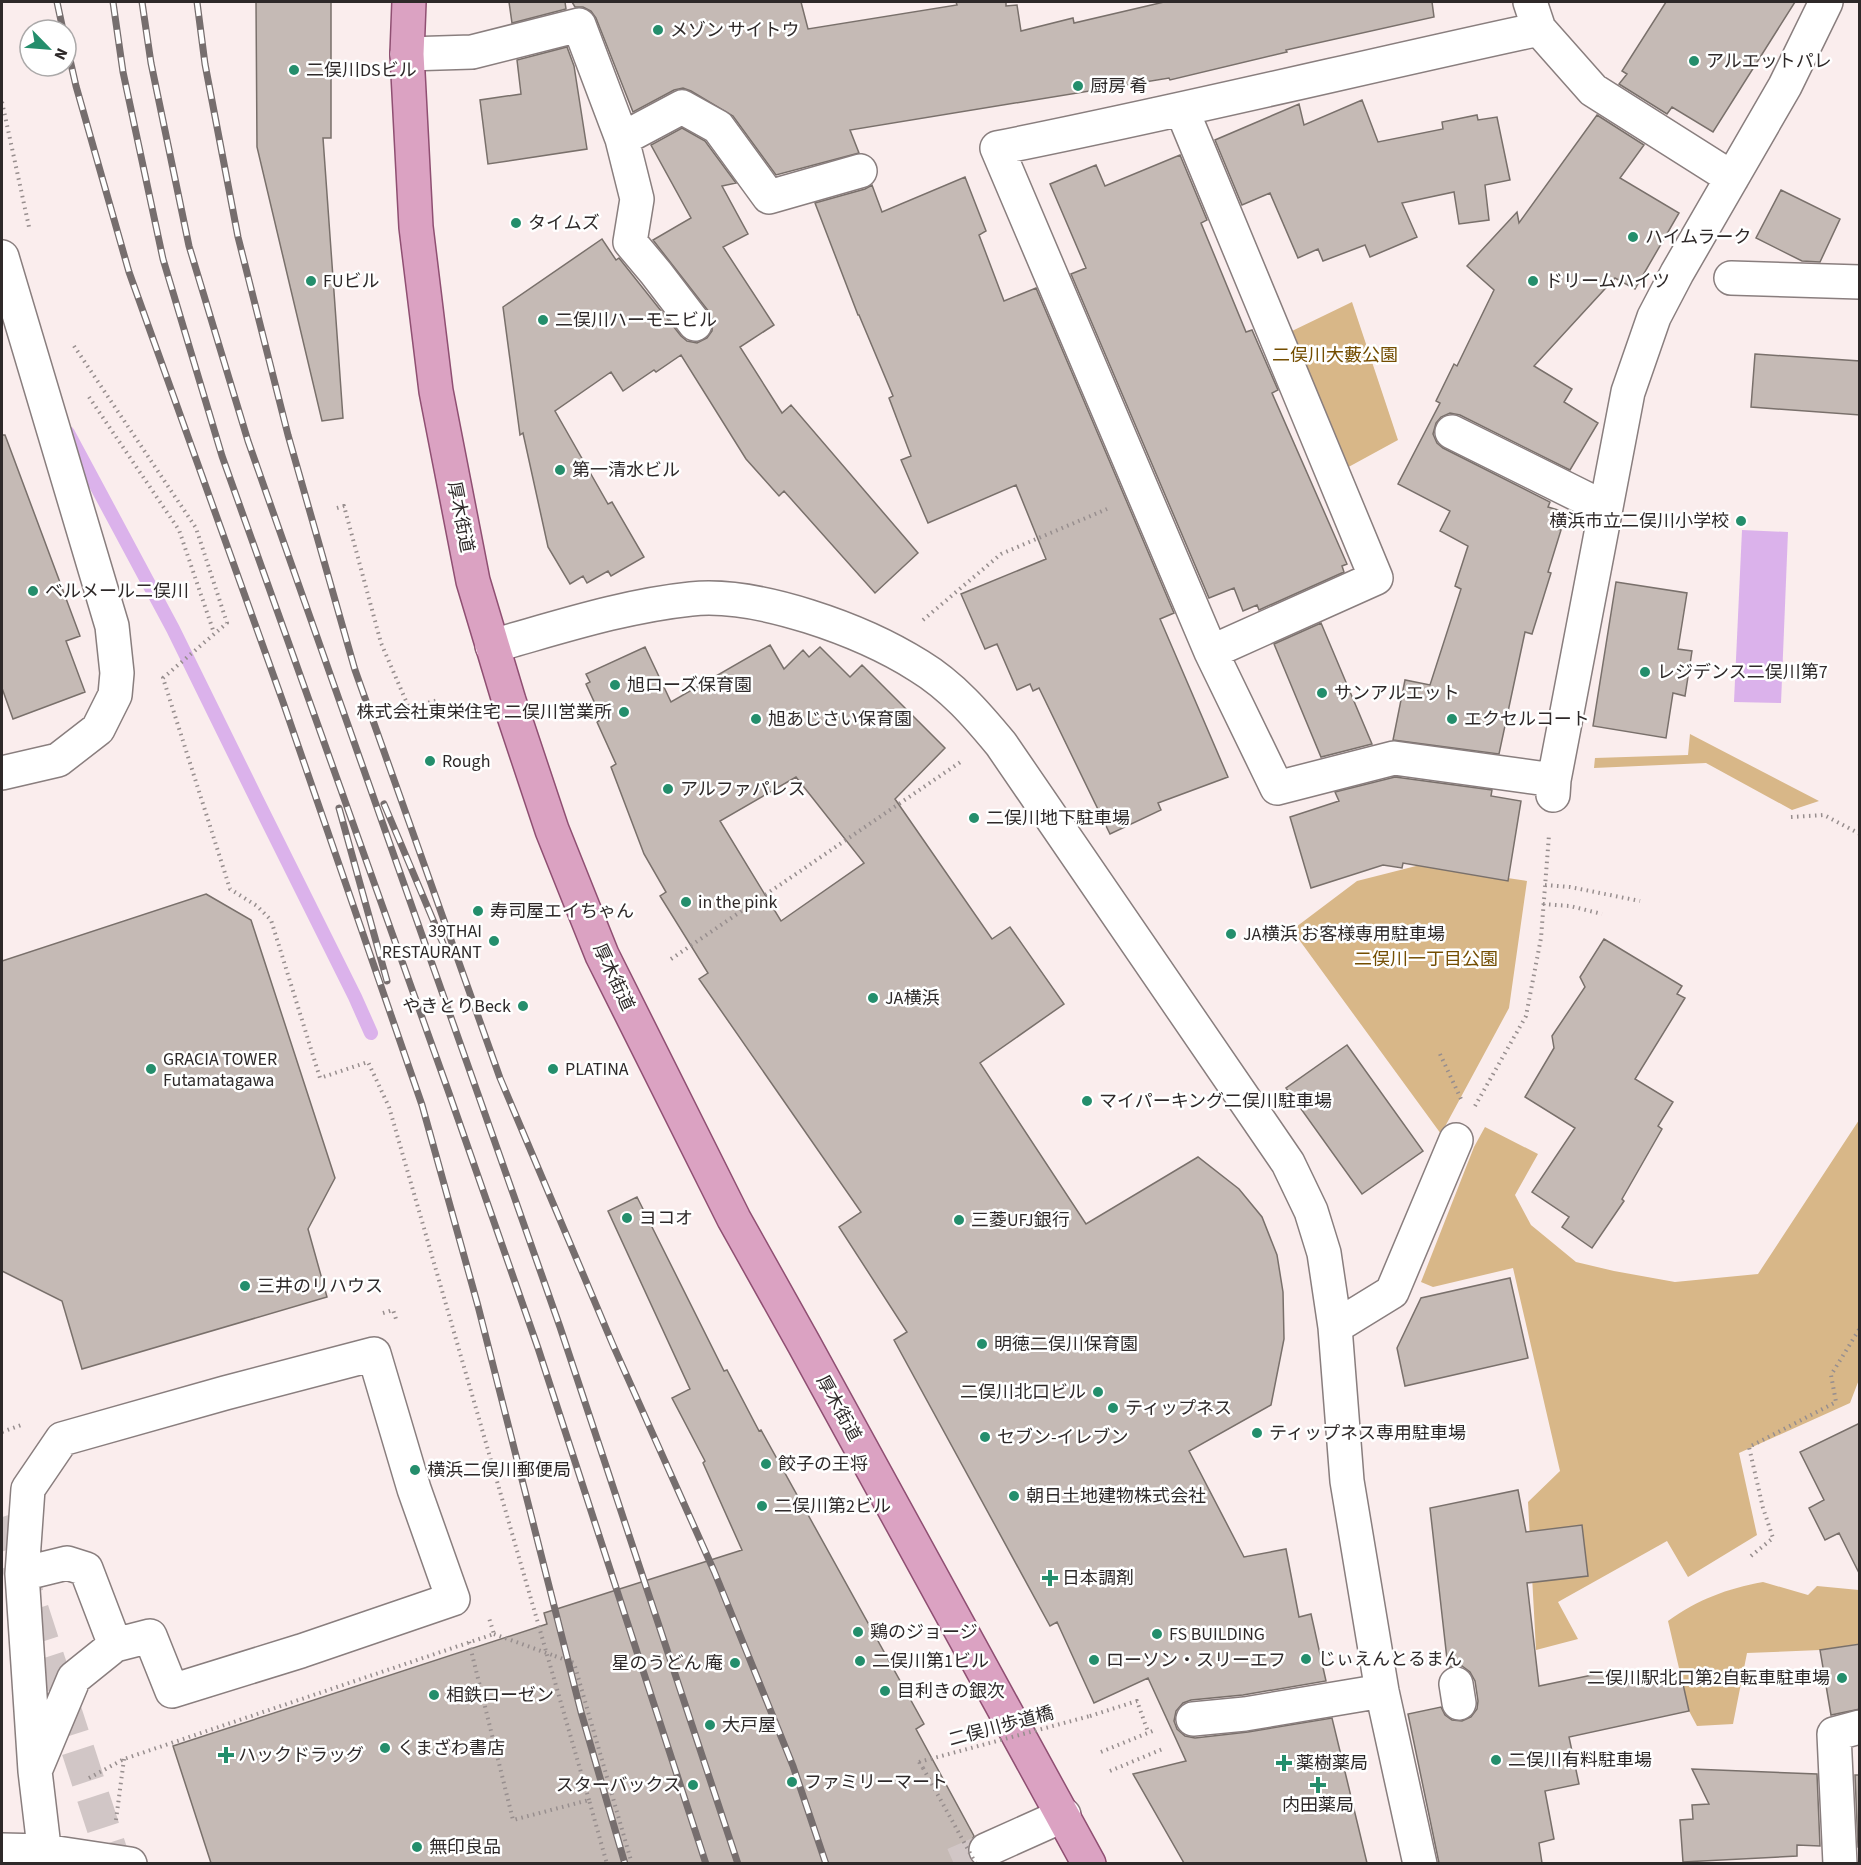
<svg xmlns="http://www.w3.org/2000/svg" width="1861" height="1865" font-family="'Source Sans 3','Noto Sans JP',sans-serif">
	<rect width="100%" height="100%" fill="#faeded"/>
	<!-- green -->
	<path fill="#d8b788" d="M1352,302L1398,440L1343,470L1292,331Z
		M1690,734L1819,801L1792,810L1706,763L1594,768L1595,758L1688,755Z
		M1420,865L1527,881L1509,1008L1441,1134L1292,930L1357,881Z
		M1859,1120L1860,1377L1850,1403L1739,1453L1757,1535L1688,1577L1667,1541L1558,1602L1578,1639L1536,1650L1528,1502L1560,1471L1513,1268L1433,1287L1421,1282L1474,1147L1485,1127L1538,1154L1515,1195L1531,1225L1576,1262L1614,1271L1675,1282L1758,1274Z
		M1763,1582L1808,1595L1817,1586L1859,1590V1644L1820,1650L1747,1653L1733,1724L1697,1726L1689,1711L1668,1621C1699,1599 1726,1589 1763,1582Z"/>
	<!-- water -->
	<path fill="#dbb2eb" d="M1742,530L1788,532L1781,703L1734,702Z"/>
	<g fill="none" stroke-linecap="round" stroke-linejoin="round">
		<!-- stream -->
		<path stroke="#dbb2eb" stroke-width="14" d="M68,433L173,629L256,798L355,997L371,1033"/>
	</g>
	<!-- building -->
	<path fill="#c5bab5" stroke="#79706b" stroke-width="1.5" fill-rule="evenodd" d="M256,2H331V138H323L343,418L322,421L257,147Z
		M509,2H565L566,9L512,23Z
		M572,2H801L808,29L957,5L956,2H1006V6L1017,5L1021,31L1073,18L1074,23L1164,2H1432L1434,17L1286,50L1287,52L1170,80L1169,78L850,130L859,153L776,175L733,116L691,91L683,88L674,90L633,112L596,18L591,11L583,7H575Z
		M1666,2H1795L1713,132L1672,107L1667,114L1619,84L1627,74L1622,71Z
		M567,47L574,66L587,149L488,164L480,100L521,94L517,60Z
		M1362,100L1378,142L1443,129L1442,122L1477,115L1478,120L1497,117L1510,180L1485,185L1489,220L1459,224L1454,192L1402,203L1417,237L1370,257L1365,245L1323,261L1318,249L1298,258L1270,193L1242,205L1215,140L1299,104L1304,125Z
		M1597,115L1644,145L1620,178L1679,213L1635,289L1615,278L1534,366L1572,389L1564,402L1598,423L1570,470L1460,415L1450,413L1441,417L1436,423L1433,434L1437,443L1443,448L1550,502L1548,507L1558,510L1552,527L1561,530L1548,572L1551,573L1532,634L1525,632L1499,754L1393,740L1405,680L1430,685L1461,589L1455,586L1468,546L1440,531L1450,511L1398,484L1440,403L1436,401L1454,364L1457,366L1494,290L1467,266L1517,212L1519,223Z
		M682,128L705,141L736,183L722,186L748,234L723,247L774,325L740,347L782,413L791,405L918,553L875,593L784,491L779,496L746,459L681,355L656,372L654,370L623,391L611,372L555,411L608,504L612,502L644,557L611,576L608,571L587,583L583,576L570,584L548,547L523,433L520,435L503,307L602,239L616,260L619,258L681,336L687,341L697,343L707,338L712,331L713,321L710,313L653,240L691,218L651,145Z
		M1180,155L1207,220L1201,223L1246,332L1252,330L1278,390L1272,393L1347,564L1342,566L1344,572L1259,610L1257,605L1243,611L1234,588L1209,598L1071,274L1086,268L1050,184L1096,165L1105,186Z
		M965,177L986,231L979,235L1004,301L1036,288L1174,613L1160,619L1228,777L1158,803L1161,810L1110,834L1039,688L1033,691L1030,684L1017,690L997,644L985,649L961,594L1046,559L1016,485L928,523L901,460L911,456L889,398L893,396L859,315H858L815,203L865,189L872,185L882,212Z
		M1781,190L1840,219L1820,262L1802,261L1756,238Z
		M1755,354L1860,361V415L1751,407Z
		M2,435H5L80,636L66,641L85,692L13,719L2,688Z
		M1616,582L1687,593L1678,649L1692,651L1685,696L1673,693L1666,738L1593,726Z
		M1321,623L1372,744L1321,757L1274,644Z
		M770,645L784,669L803,650L809,657L820,647L850,677L862,665L945,748L895,799L992,939L1010,927L1064,1004L980,1063L1086,1224L1198,1157L1239,1189L1262,1217L1277,1255L1283,1292L1284,1339L1271,1405L1189,1451L1244,1557L1286,1549L1299,1617L1311,1614L1326,1681L1243,1695L1191,1700L1183,1703L1176,1711L1174,1721L1177,1729L1185,1736L1195,1738L1248,1732L1332,1718L1367,1863H1184L1133,1774L1186,1761L1148,1678L1094,1703L1057,1622L1050,1626L894,1340L907,1332L839,1227L861,1212L699,979L708,973L660,896L666,892L644,854L611,767L616,764L597,722L602,719L586,684L590,682L586,674L645,647L671,702ZM796,777L864,863L781,921L720,821Z
		M1395,777L1492,790L1491,796L1521,801L1508,881L1403,863L1402,868L1383,865L1311,888L1290,817L1339,801L1335,792Z
		M206,894L251,920L335,1178L308,1229L327,1297L82,1369L62,1301L2,1271V961Z
		M1604,939L1682,986L1677,994L1685,998L1635,1079L1673,1102L1658,1126L1662,1129L1622,1199L1624,1201L1592,1248L1562,1227L1569,1217L1532,1192L1575,1128L1525,1097L1554,1048L1552,1036L1585,987L1580,977Z
		M1347,1045L1423,1151L1362,1194L1286,1088Z
		M637,1197L724,1371L727,1370L759,1431L761,1430L924,1724L916,1729L974,1836L967,1849L969,1857L974,1863H211L173,1746L547,1624L544,1613L742,1550L703,1463L705,1461L672,1398L690,1389L608,1211Z
		M1510,1278L1528,1358L1405,1386L1397,1348L1421,1298Z
		M1860,1423V1575L1839,1533L1825,1540L1809,1508L1824,1500L1800,1452Z
		M1518,1490L1526,1532L1582,1525L1588,1576L1527,1583L1539,1686L1616,1670L1621,1685L1681,1675L1689,1711L1569,1737L1579,1784L1545,1791L1554,1839L1539,1843L1542,1863H1439L1408,1714L1441,1707L1445,1715L1452,1720L1462,1721L1471,1717L1477,1709L1478,1701L1475,1681L1470,1672L1462,1666L1454,1665L1448,1668L1430,1508Z
		M1860,1644V1709L1831,1715L1820,1650Z
		M1692,1769L1817,1774L1820,1846L1797,1845V1856L1683,1862L1680,1820L1693,1819L1692,1805L1709,1804Z
		M1855,1775H1860V1847H1858Z"/>
	<g fill="none" stroke-linecap="round" stroke-linejoin="round">
		<!-- minor-tunnel -->
		<path stroke="#d1c6c6" stroke-width="33" stroke-dasharray="33 16" stroke-linecap="butt" d="M2,1517L115,1864
			M954,1864L986,1850"/>
		<!-- minor casing -->
		<g stroke="#897e7e" stroke-width="36">
			<path id="minor" d="M1530,2L1539,29L1593,90L1732,178
				M1539,29C1358,68 1179,112 997,148L1211,652L1277,788L1394,758L1554,780
				M407,54L472,52L579,25L622,139L637,199L630,242L656,273L695,324
				M1182,110L1376,578L1211,652
				M622,139L682,107L718,127L769,197L860,171
				M2,257L112,626L117,673L115,695L98,729L58,760L2,773
				M1731,278L1860,282
				M1452,432L1605,508
				M492,646C557,628 623,606 691,599C758,592 862,630 919,666C952,686 977,715 1001,744L1288,1163L1311,1211L1324,1253L1335,1327L1347,1481L1382,1691L1420,1864
				M1553,795L1554,780L1628,392L1654,317L1677,273L1785,86L1826,2
				M1335,1327L1392,1292L1456,1140
				M22,1574L67,1563L86,1569L115,1645
				M1456,1684L1459,1703
				M1193,1719L1245,1714L1382,1691
				M35,1771L74,1678L115,1645L150,1636L172,1691L301,1651L453,1599L414,1489L374,1354L225,1393L62,1439L28,1489L22,1574L35,1771L46,1864
				M2,1850L44,1851L130,1864
				M986,1850L1064,1815
				M1840,1864L1834,1734L1860,1727"/>
		</g>
		<!-- major casing -->
		<g stroke="#8f4f72" stroke-width="36">
			<path id="major" d="M409,2L407,54L416,227L436,391L473,581L509,701L552,830L602,955L734,1219L804,1344L1089,1864"/>
		</g>
		<!-- path -->
		<path stroke="#978e8e" stroke-width="4" stroke-dasharray="1.5 4.5" stroke-linecap="butt" d="M2,102L29,227
			M74,346L196,528L227,623L163,678L230,889L257,906L271,920L320,1078L368,1062L389,1107L589,1800
			M89,397L179,530L214,633
			M337,508L344,506L381,643L409,708L438,700
			M923,620L1001,554L1107,509
			M1791,817L1824,815L1860,834
			M1545,885L1570,887L1640,901
			M1543,904L1570,906L1602,914
			M671,959L962,761
			M1440,1054L1461,1099
			M1475,1106L1526,1016L1541,938L1549,835
			M383,1313L393,1310L396,1319
			M2,1432L21,1425
			M1751,1556L1773,1538L1763,1508L1749,1447L1836,1402L1831,1375L1860,1328
			M469,1642L513,1820L589,1800L607,1864
			M555,1656L574,1663L632,1864
			M1090,1716L1137,1701L1148,1732
			M1101,1752L1155,1730
			M919,1762L923,1768
			M1110,1771L1165,1748
			M89,1778L124,1759L494,1634L489,1618
			M116,1820L124,1759"/>
		<!-- minor -->
		<use href="#minor" stroke="#fff" stroke-width="33"/>
		<!-- major -->
		<use href="#major" stroke="#dba2c2" stroke-width="33"/>
		<!-- rail casing -->
		<g stroke="#766e6e" stroke-width="7">
			<path id="rail" d="M57,2L63,30
				M113,2L123,72L163,259L222,456L449,1093L538,1348L706,1864
				M142,2L151,63L189,246L248,441L560,1327L738,1864
				M197,2L205,64L238,237L288,435L355,670L500,1078L613,1345L714,1571L793,1766L826,1864
				M66,42L76,86L129,272L283,702L422,1105L478,1306L581,1712L625,1864
				M384,804L447,953
				M339,808L387,981"/>
		</g>
		<!-- rail -->
		<use href="#rail" stroke="#fff" stroke-width="4.5" stroke-dasharray="14" stroke-linecap="butt"/>
		<!-- path-bridge -->
		<path stroke="#978e8e" stroke-width="4" stroke-dasharray="1.5 4.5" stroke-linecap="butt" d="M494,1634L555,1656
			M919,1762L1090,1716
			M923,1768L976,1864"/>
	</g>
	<!-- markers -->
	<g fill="#248e6c" stroke="#fff" stroke-width="2">
		<circle cx="658" cy="30" r="6"/>
		<circle cx="1694" cy="61" r="6"/>
		<circle cx="294" cy="70" r="6"/>
		<circle cx="1078" cy="86" r="6"/>
		<circle cx="516" cy="223" r="6"/>
		<circle cx="1633" cy="237" r="6"/>
		<circle cx="311" cy="281" r="6"/>
		<circle cx="1533" cy="281" r="6"/>
		<circle cx="543" cy="320" r="6"/>
		<circle cx="560" cy="470" r="6"/>
		<circle cx="1741" cy="521" r="6"/>
		<circle cx="33" cy="591" r="6"/>
		<circle cx="1645" cy="672" r="6"/>
		<circle cx="615" cy="685" r="6"/>
		<circle cx="1322" cy="693" r="6"/>
		<circle cx="624" cy="712" r="6"/>
		<circle cx="756" cy="719" r="6"/>
		<circle cx="1452" cy="719" r="6"/>
		<circle cx="430" cy="761" r="6"/>
		<circle cx="668" cy="789" r="6"/>
		<circle cx="974" cy="818" r="6"/>
		<circle cx="686" cy="902" r="6"/>
		<circle cx="478" cy="911" r="6"/>
		<circle cx="1231" cy="934" r="6"/>
		<circle cx="494" cy="941" r="6"/>
		<circle cx="873" cy="998" r="6"/>
		<circle cx="523" cy="1006" r="6"/>
		<circle cx="151" cy="1069" r="6"/>
		<circle cx="553" cy="1069" r="6"/>
		<circle cx="1087" cy="1101" r="6"/>
		<circle cx="627" cy="1218" r="6"/>
		<circle cx="959" cy="1220" r="6"/>
		<circle cx="245" cy="1286" r="6"/>
		<circle cx="982" cy="1344" r="6"/>
		<circle cx="1098" cy="1392" r="6"/>
		<circle cx="1113" cy="1408" r="6"/>
		<circle cx="1257" cy="1433" r="6"/>
		<circle cx="985" cy="1437" r="6"/>
		<circle cx="766" cy="1464" r="6"/>
		<circle cx="415" cy="1470" r="6"/>
		<circle cx="1014" cy="1496" r="6"/>
		<circle cx="762" cy="1506" r="6"/>
		<path d="M1047 1569h6v6h6v6h-6v6h-6v-6h-6v-6h6z"/>
		<circle cx="858" cy="1632" r="6"/>
		<circle cx="1157" cy="1634" r="6"/>
		<circle cx="1306" cy="1659" r="6"/>
		<circle cx="1094" cy="1660" r="6"/>
		<circle cx="860" cy="1661" r="6"/>
		<circle cx="735" cy="1663" r="6"/>
		<circle cx="1842" cy="1678" r="6"/>
		<circle cx="885" cy="1691" r="6"/>
		<circle cx="434" cy="1695" r="6"/>
		<circle cx="710" cy="1725" r="6"/>
		<circle cx="385" cy="1748" r="6"/>
		<path d="M223 1746h6v6h6v6h-6v6h-6v-6h-6v-6h6z"/>
		<circle cx="1496" cy="1760" r="6"/>
		<path d="M1281 1754h6v6h6v6h-6v6h-6v-6h-6v-6h6z"/>
		<circle cx="792" cy="1782" r="6"/>
		<circle cx="693" cy="1785" r="6"/>
		<path d="M1315 1776h6v6h6v6h-6v6h-6v-6h-6v-6h6z"/>
		<circle cx="417" cy="1847" r="6"/>
	</g>
	<g text-anchor="middle" stroke-width="5" stroke-linejoin="round" paint-order="stroke">
		<!-- poi labels -->
		<g font-size="18" fill="#2e2929" stroke="#fff" text-anchor="start">
			<text x="670" y="36">メゾン サイトウ</text>
			<text x="1706" y="67">アルエットパレ</text>
			<text x="306" y="76">二俣川DSビル</text>
			<text x="1090" y="92">厨房 肴</text>
			<text x="528" y="229">タイムズ</text>
			<text x="1645" y="243">ハイムラーク</text>
			<text x="323" y="287">FUビル</text>
			<text x="1545" y="287">ドリームハイツ</text>
			<text x="555" y="326">二俣川ハーモニビル</text>
			<text x="572" y="476">第一清水ビル</text>
			<text x="1729" y="527" text-anchor="end">横浜市立二俣川小学校</text>
			<text x="45" y="597">ベルメール二俣川</text>
			<text x="1657" y="678">レジデンス二俣川第7</text>
			<text x="627" y="691">旭ローズ保育園</text>
			<text x="1334" y="699">サンアルエット</text>
			<text x="612" y="718" text-anchor="end">株式会社東栄住宅 二俣川営業所</text>
			<text x="768" y="725">旭あじさい保育園</text>
			<text x="1464" y="725">エクセルコート</text>
			<text x="442" y="767">Rough</text>
			<text x="680" y="795">アルファパレス</text>
			<text x="986" y="824">二俣川地下駐車場</text>
			<text x="698" y="908">in the pink</text>
			<text x="490" y="917">寿司屋エイちゃん</text>
			<text x="482" y="937" text-anchor="end">39THAI<tspan x="482" dy="21">RESTAURANT</tspan></text>
			<text x="1243" y="940">JA横浜 お客様専用駐車場</text>
			<text x="885" y="1004">JA横浜</text>
			<text x="511" y="1012" text-anchor="end">やきとりBeck</text>
			<text x="163" y="1065">GRACIA TOWER<tspan x="163" dy="21">Futamatagawa</tspan></text>
			<text x="565" y="1075">PLATINA</text>
			<text x="1099" y="1107">マイパーキング二俣川駐車場</text>
			<text x="639" y="1224">ヨコオ</text>
			<text x="971" y="1226">三菱UFJ銀行</text>
			<text x="257" y="1292">三井のリハウス</text>
			<text x="994" y="1350">明徳二俣川保育園</text>
			<text x="1086" y="1398" text-anchor="end">二俣川北口ビル</text>
			<text x="1125" y="1414">ティップネス</text>
			<text x="1269" y="1439">ティップネス専用駐車場</text>
			<text x="997" y="1443">セブン-イレブン</text>
			<text x="778" y="1470">餃子の王将</text>
			<text x="427" y="1476">横浜二俣川郵便局</text>
			<text x="1026" y="1502">朝日土地建物株式会社</text>
			<text x="774" y="1512">二俣川第2ビル</text>
			<text x="1062" y="1584">日本調剤</text>
			<text x="870" y="1638">鶏のジョージ</text>
			<text x="1169" y="1640">FS BUILDING</text>
			<text x="1318" y="1665">じぃえんとるまん</text>
			<text x="1106" y="1666">ローソン・スリーエフ</text>
			<text x="872" y="1667">二俣川第1ビル</text>
			<text x="723" y="1669" text-anchor="end">星のうどん 庵</text>
			<text x="1830" y="1684" text-anchor="end">二俣川駅北口第2自転車駐車場</text>
			<text x="897" y="1697">目利きの銀次</text>
			<text x="446" y="1701">相鉄ローゼン</text>
			<text x="722" y="1731">大戸屋</text>
			<text x="397" y="1754">くまざわ書店</text>
			<text x="238" y="1761">ハックドラッグ</text>
			<text x="1508" y="1766">二俣川有料駐車場</text>
			<text x="1296" y="1769">薬樹薬局</text>
			<text x="804" y="1788">ファミリーマート</text>
			<text x="681" y="1791" text-anchor="end">スターバックス</text>
			<text x="1318" y="1811" text-anchor="middle">内田薬局</text>
			<text x="429" y="1853">無印良品</text>
		</g>
		<!-- park labels -->
		<g font-size="18" fill="#734d00" stroke="#fff">
			<text x="1335" y="361">二俣川大藪公園</text>
			<text x="1426" y="965">二俣川一丁目公園</text>
		</g>
		<!-- street labels -->
		<g font-size="18" fill="#2e2929" stroke="#fff">
			<text transform="translate(461 517) rotate(79)" y="6">厚木街道</text>
			<text transform="translate(614 977) rotate(65)" y="6">厚木街道</text>
			<text transform="translate(839 1408) rotate(61)" y="6">厚木街道</text>
			<text transform="translate(1001 1726) rotate(-15)" y="6">二俣川歩道橋</text>
		</g>
	</g>
	<!-- border -->
	<rect width="1861" height="1865" fill="none" stroke="#2e2929" stroke-width="6"/>
	<!-- north arrow -->
	<g transform="translate(48 48) rotate(115)"><circle r="28" fill="#ffffff" stroke="#aba9a9" stroke-width="1.5"/>
	<path d="M0-4.5L10 22L0 15L-10 22Z" fill="#248e6c"/>
	<text y="-9" font-size="16" font-weight="bold" text-anchor="middle" fill="#2e2929">N</text>
	</g>
</svg>
